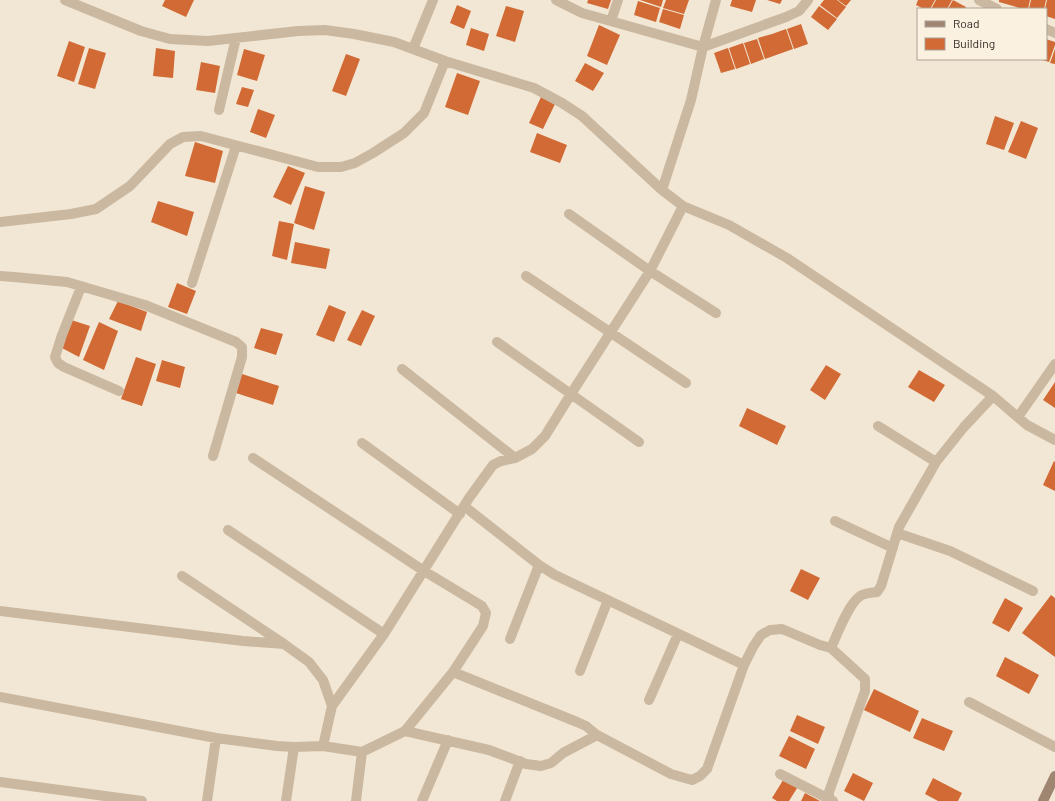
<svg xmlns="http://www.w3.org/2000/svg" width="1055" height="801" font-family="Barlow,sans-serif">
	<rect width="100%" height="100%" fill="#f2e7d4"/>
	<!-- building -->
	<path fill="#d16a34" d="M165,0H194L186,17L162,6Z
		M588,0H611L608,9L587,3Z
		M640,0H663L661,7Z
		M666,0H689L684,14L663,8Z
		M732,0H756L752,12L730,6Z
		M767,0H782L780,4Z
		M824,0H837L846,7L837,18L820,5Z
		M838,0H851L846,6Z
		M918,0H935L930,9H924L916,5Z
		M936,0H952L947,9H931Z
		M953,0L966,7L965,9H948Z
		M999,0H1015L1013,6L999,2Z
		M1015,0H1030L1028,9H1023L1013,6Z
		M1031,0H1046L1044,9H1029Z
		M1047,0H1055V19L1046,16V9H1045Z
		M638,1L660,8L656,22L634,15Z
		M457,5L471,11L464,29L450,23Z
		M506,6L524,11L515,42L496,36Z
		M819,6L837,19L828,30L811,17Z
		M663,9L684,15L680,29L659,22Z
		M801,24L808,44L794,49L787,29Z
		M599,25L620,35L607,65L587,56Z
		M471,28L489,34L484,51L466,45Z
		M786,29L793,49L779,54L772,34Z
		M772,34L779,54L765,59L758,38Z
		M757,39L764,59L751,64L744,43Z
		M1046,39L1055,42V45L1049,62L1039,59H1046Z
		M69,41L85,47L74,82L57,76Z
		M743,43L750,64L736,69L729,48Z
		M89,48L106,53L95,89L78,84Z
		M156,48L175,51L173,78L153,76Z
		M728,48L735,69L721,73L714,53Z
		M244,49L265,55L257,81L237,75Z
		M1055,49V64L1050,63Z
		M346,54L360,59L346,96L332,91Z
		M201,62L220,66L215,93L196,90Z
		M585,63L604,73L593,91L575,81Z
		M457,73L480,81L468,115L445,107Z
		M242,87L254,90L248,107L236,104Z
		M541,97L555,104L543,129L529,123Z
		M258,109L275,115L266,138L250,132Z
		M995,116L1014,123L1004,150L986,144Z
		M1021,121L1038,128L1026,159L1008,152Z
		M537,133L567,145L560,163L530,152Z
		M195,142L223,151L215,183L185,176Z
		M288,166L305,173L291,205L273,197Z
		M305,186L325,192L314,230L294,223Z
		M158,201L194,212L187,236L151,222Z
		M279,221L294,224L287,260L272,256Z
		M295,242L330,249L326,269L291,263Z
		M177,283L196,291L187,314L168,307Z
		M118,301L147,312L141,331L109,319Z
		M329,305L346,312L334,342L316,335Z
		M362,310L375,316L361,346L347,340Z
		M68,319L90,326L79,357L60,347Z
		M99,322L118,331L104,370L83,360Z
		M261,328L283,334L276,355L254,348Z
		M136,357L156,364L142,406L121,399Z
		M162,360L185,367L180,388L156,381Z
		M826,365L841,374L825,400L810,390Z
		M919,370L945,385L934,402L908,387Z
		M242,374L279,386L273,405L236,393Z
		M1055,382V408L1043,400Z
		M747,408L786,426L777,445L739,426Z
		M1054,461L1055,462V491L1043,485Z
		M801,569L820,578L808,600L790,591Z
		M1051,595L1055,598V657L1022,633Z
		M1005,598L1023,608L1009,632L992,623Z
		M1005,657L1039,675L1029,694L996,676Z
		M874,689L919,711L910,732L864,710Z
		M797,715L825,727L818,744L790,731Z
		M922,718L953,731L944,751L913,738Z
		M789,736L815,749L806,769L779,756Z
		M853,773L873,783L864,801L844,791Z
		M785,777L799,785L789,801H777L772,798Z
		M933,778L962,793L958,801H938L925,794Z
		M805,793L820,801H801Z"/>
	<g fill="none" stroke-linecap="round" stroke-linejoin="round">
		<!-- street -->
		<path stroke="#cbb8a0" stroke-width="10" d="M65,0L141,31L170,39L208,41L298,31L325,30L354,34L394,42L445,61L534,88L562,103L582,116L662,190L683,206L729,225L787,258L993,396L1027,425L1055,440
			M556,0L582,13L703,47L716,0
			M979,0L997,9
			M611,21L618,0
			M1046,29L1055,33
			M413,49L433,0
			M219,110L236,38
			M662,190L691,100L703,47L786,17L799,11L808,0
			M569,214L650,271L716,313
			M0,222L71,214L96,209L130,186L170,144L183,137L201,136L318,167H341L355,163L373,153L404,133L424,113L445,61
			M0,276L14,277L67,282L145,305L236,342L242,347V357L213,456
			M526,276L686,383
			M192,283L236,146
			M81,287L62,335L55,357L58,363L64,367L119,391
			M497,342L639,442
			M402,369L515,458
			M1018,417L1055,364
			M878,426L936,462L964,427L993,396
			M362,443L460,514
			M253,458L424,571L482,606L486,613L483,626L453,672L405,731
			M464,506L539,565L555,575L744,665
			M835,521L893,548
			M228,530L384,634
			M897,533L950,551L1033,591
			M182,576L284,644
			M0,611L243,641L284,644L309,662L323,680L332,706
			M510,639L539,565
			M831,648C837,635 848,605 859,597C863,593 871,593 877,592L881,586L899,527L936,462
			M580,671L608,600
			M453,672L577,722L586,726L597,735
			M0,697L216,738L277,746L294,747L323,746L332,706L384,634L469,498L493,465L501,461L515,458L532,449L545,436L571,394L650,271L683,206
			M649,700L678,634
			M969,702L1055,747
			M323,746L362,752L356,801
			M362,752L405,731L489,750L526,764L541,766L551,763L563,753L597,735L671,774L692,780L700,776L707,769L744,665L753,647L761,635L770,630L782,629L820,645L831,648L865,679V691L829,792V801
			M780,774L833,801
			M0,782L142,801
			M207,801L216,738
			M286,801L294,747
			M422,801L448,740
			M505,801L520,761"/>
		<!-- secondary -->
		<path stroke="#9e8671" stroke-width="10" d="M1043,801L1055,776"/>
	</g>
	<!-- legend -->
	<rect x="917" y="8" width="130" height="52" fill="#faf1e0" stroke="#aba195"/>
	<rect x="925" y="21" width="20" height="6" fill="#9e8671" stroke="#aba195"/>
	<text x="953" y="28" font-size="12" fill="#342a24">Road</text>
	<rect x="925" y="38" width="20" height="12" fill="#d16a34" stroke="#aba195"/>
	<text x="953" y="48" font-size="12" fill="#342a24">Building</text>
</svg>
